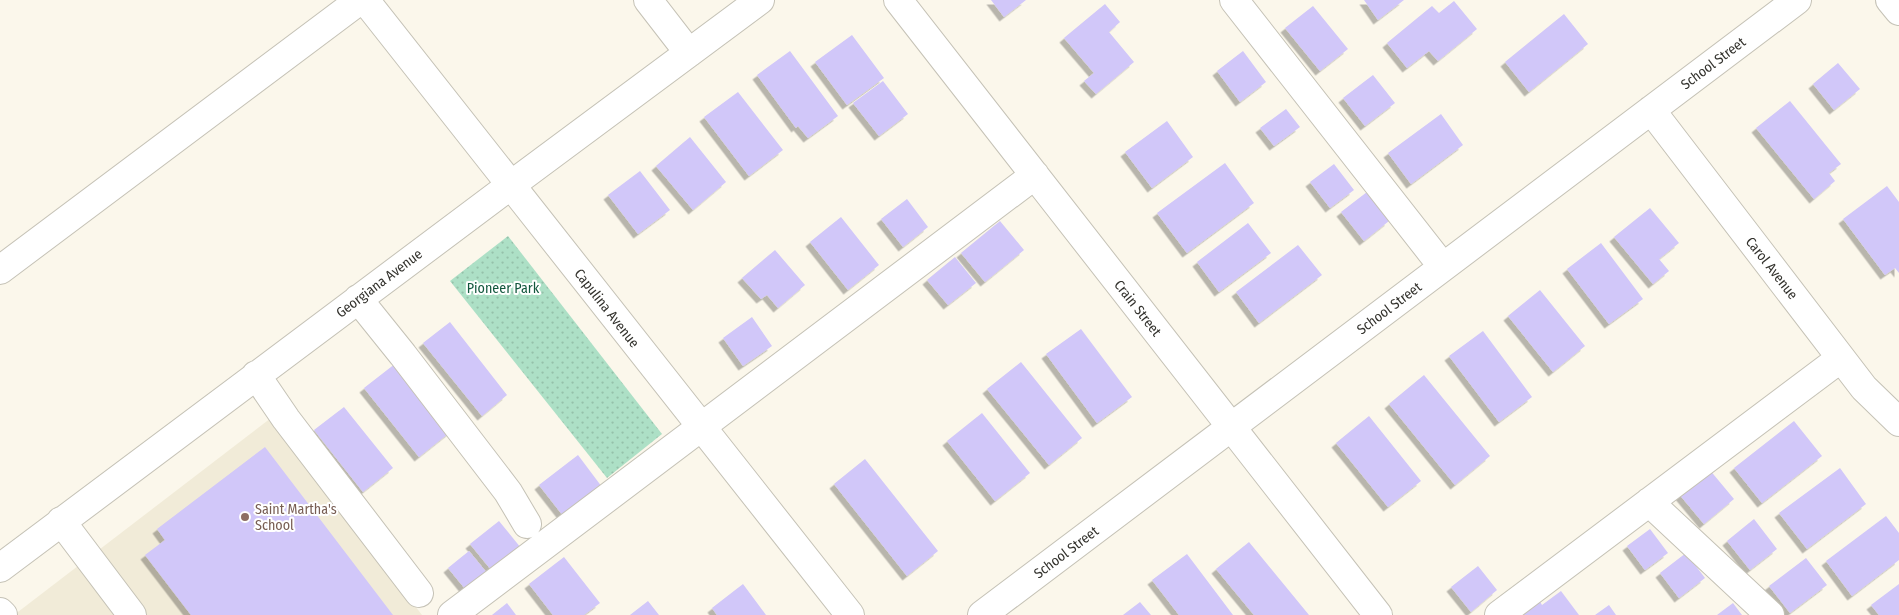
<svg xmlns="http://www.w3.org/2000/svg" width="1899" height="615" font-family="'Fira Sans Condensed',sans-serif">
	<defs>
		<pattern id="park-dots" width="8" height="8" patternUnits="userSpaceOnUse" patternTransform="scale(1.25)"><rect width="8" height="8" fill="#ade0c6"/><path d="M2 2h.1M6 6h.1" fill="none" stroke="#95c1aa" stroke-width="1.8" stroke-linecap="round"/></pattern>
		<filter id="shadow"><feDropShadow dx="-4.5" dy="4.5" stdDeviation="0" flood-color="#0004"/></filter>
	</defs>
	<rect width="100%" height="100%" fill="#fbf7eb"/>
	<!-- built -->
	<path fill="#f1ebd8" d="M271,418L422,615H14Z"/>
	<!-- park -->
	<path fill="url(#park-dots)" d="M508,236L662,434L607,478L450,281Z"/>
	<!-- building -->
	<path fill="#d1c7f9" filter="url(#shadow)" d="M991,0H1026L1004,17Z
		M1364,0H1404L1378,20Z
		M1454,1L1477,29L1438,61L1429,51L1407,68L1387,43L1432,6L1439,13Z
		M1105,4L1120,22L1109,32L1134,62L1096,94L1084,81L1094,73L1064,38Z
		M1313,6L1348,49L1320,71L1285,28Z
		M1564,14L1588,44L1529,92L1505,62Z
		M852,35L884,78L847,105L815,62Z
		M790,51L838,116L808,138L798,126L796,128L757,75Z
		M1243,51L1266,82L1240,102L1217,71Z
		M1838,63L1860,89L1834,110L1813,84Z
		M1373,75L1395,103L1365,126L1343,98Z
		M883,81L908,114L879,136L853,103Z
		M738,92L783,150L749,176L704,117Z
		M1790,101L1841,164L1829,173L1835,181L1814,199L1756,128Z
		M1286,109L1300,127L1274,146L1260,128Z
		M1441,114L1463,145L1411,184L1388,153Z
		M1167,121L1193,157L1152,188L1125,152Z
		M690,137L726,182L693,210L656,166Z
		M1225,163L1254,203L1187,253L1157,213Z
		M1334,164L1354,190L1330,208L1310,182Z
		M640,171L670,210L638,234L608,195Z
		M1887,186L1899,202V273L1895,268L1885,275L1843,219Z
		M1367,192L1389,221L1364,241L1341,212Z
		M907,199L928,227L903,247L881,219Z
		M1650,208L1679,243L1659,259L1669,271L1653,284L1614,237Z
		M841,217L879,265L848,290L810,242Z
		M1000,221L1024,250L985,282L961,253Z
		M1248,223L1271,253L1219,292L1197,262Z
		M1601,243L1643,299L1609,324L1567,269Z
		M1298,245L1322,275L1259,323L1236,292Z
		M775,250L805,285L778,308L767,295L761,299L742,278Z
		M955,257L976,283L948,305L927,280Z
		M1540,290L1585,346L1553,372L1508,316Z
		M752,317L772,346L743,366L723,338Z
		M450,322L507,395L482,416L423,343Z
		M1081,329L1132,397L1097,423L1046,354Z
		M1483,331L1532,397L1499,422L1449,356Z
		M400,360L454,429L419,457L364,388Z
		M1021,362L1082,438L1049,465L987,389Z
		M1424,375L1490,456L1455,485L1389,404Z
		M344,407L393,468L363,492L314,430Z
		M982,413L1030,473L995,501L947,441Z
		M1369,416L1421,481L1388,507L1336,443Z
		M1794,421L1822,456L1762,503L1734,468Z
		M265,447L393,615H191L145,555L165,540L157,529Z
		M578,455L602,487L564,517L539,485Z
		M865,459L938,551L907,576L834,484Z
		M1840,468L1866,504L1807,549L1779,513Z
		M1709,469L1734,499L1704,524L1679,494Z
		M1886,516L1899,533V560L1852,596L1826,561Z
		M1754,519L1777,549L1750,570L1727,541Z
		M499,521L521,548L492,571L470,544Z
		M1650,529L1668,553L1645,570L1627,546Z
		M1249,542L1309,615H1254L1216,569Z
		M469,551L487,573L466,590L448,568Z
		M1686,553L1705,578L1679,598L1660,573Z
		M1187,554L1233,615H1179L1152,580Z
		M564,557L600,603L584,615H553L529,584Z
		M1806,558L1827,585L1790,613L1769,586Z
		M1478,566L1497,590L1471,612L1451,587Z
		M743,584L766,615H717L712,608Z
		M1899,584V615H1879L1871,605Z
		M1561,591L1579,615H1514L1538,598L1542,605Z
		M648,601L659,615H630Z
		M1140,602L1151,615H1123Z
		M507,603L516,615H492Z
		M1733,603L1742,615H1717Z
		M1609,605L1616,615H1595Z"/>
	<g fill="none" stroke-linecap="round" stroke-linejoin="round">
		<!-- minor casing -->
		<g stroke="#c5c2b6" stroke-width="30">
			<path id="minor" d="M365,0L850,615
				M648,0L689,53
				M898,0L1378,615
				M1234,0L1443,267
				M1890,0L1899,11
				M1651,110L1864,388L1899,422
				M0,270L360,0
				M358,299L403,355L508,492L527,524
				M256,375L286,419L419,593
				M1649,502L1770,615
				M61,521L132,615
				M0,568L511,185L760,0
				M0,612L3,615
				M452,615L1035,175
				M982,615L1797,0
				M1499,615L1841,358"/>
		</g>
		<!-- minor -->
		<use href="#minor" stroke="#fff" stroke-width="28"/>
	</g>
	<!-- markers -->
	<circle fill="#8d6e63" stroke="#fff" stroke-width="2" cx="245" cy="517" r="5"/>
	<g text-anchor="middle" stroke-width="4" stroke-linejoin="round" paint-order="stroke">
		<!-- street labels -->
		<g font-size="14" fill="#33322d" stroke="#fff">
			<text transform="translate(1713 63) rotate(-37)" y="5">School Street</text>
			<text transform="translate(1772 268) rotate(52)" y="5">Carol Avenue</text>
			<text transform="translate(379 283) rotate(-37)" y="5">Georgiana Avenue</text>
			<text transform="translate(607 308) rotate(52)" y="5">Capulina Avenue</text>
			<text transform="translate(1138 308) rotate(52)" y="5">Crain Street</text>
			<text transform="translate(1389 308) rotate(-37)" y="5">School Street</text>
			<text transform="translate(1066 552) rotate(-37)" y="5">School Street</text>
		</g>
		<!-- park labels -->
		<g font-size="14" fill="#12573d" stroke="#fff">
			<text x="503" y="293">Pioneer Park</text>
		</g>
		<!-- education labels -->
		<g font-size="14" fill="#785e54" stroke="#fff" text-anchor="start">
			<text x="255" y="514">Saint Martha's<tspan x="255" dy="16">School</tspan></text>
		</g>
	</g>
</svg>
